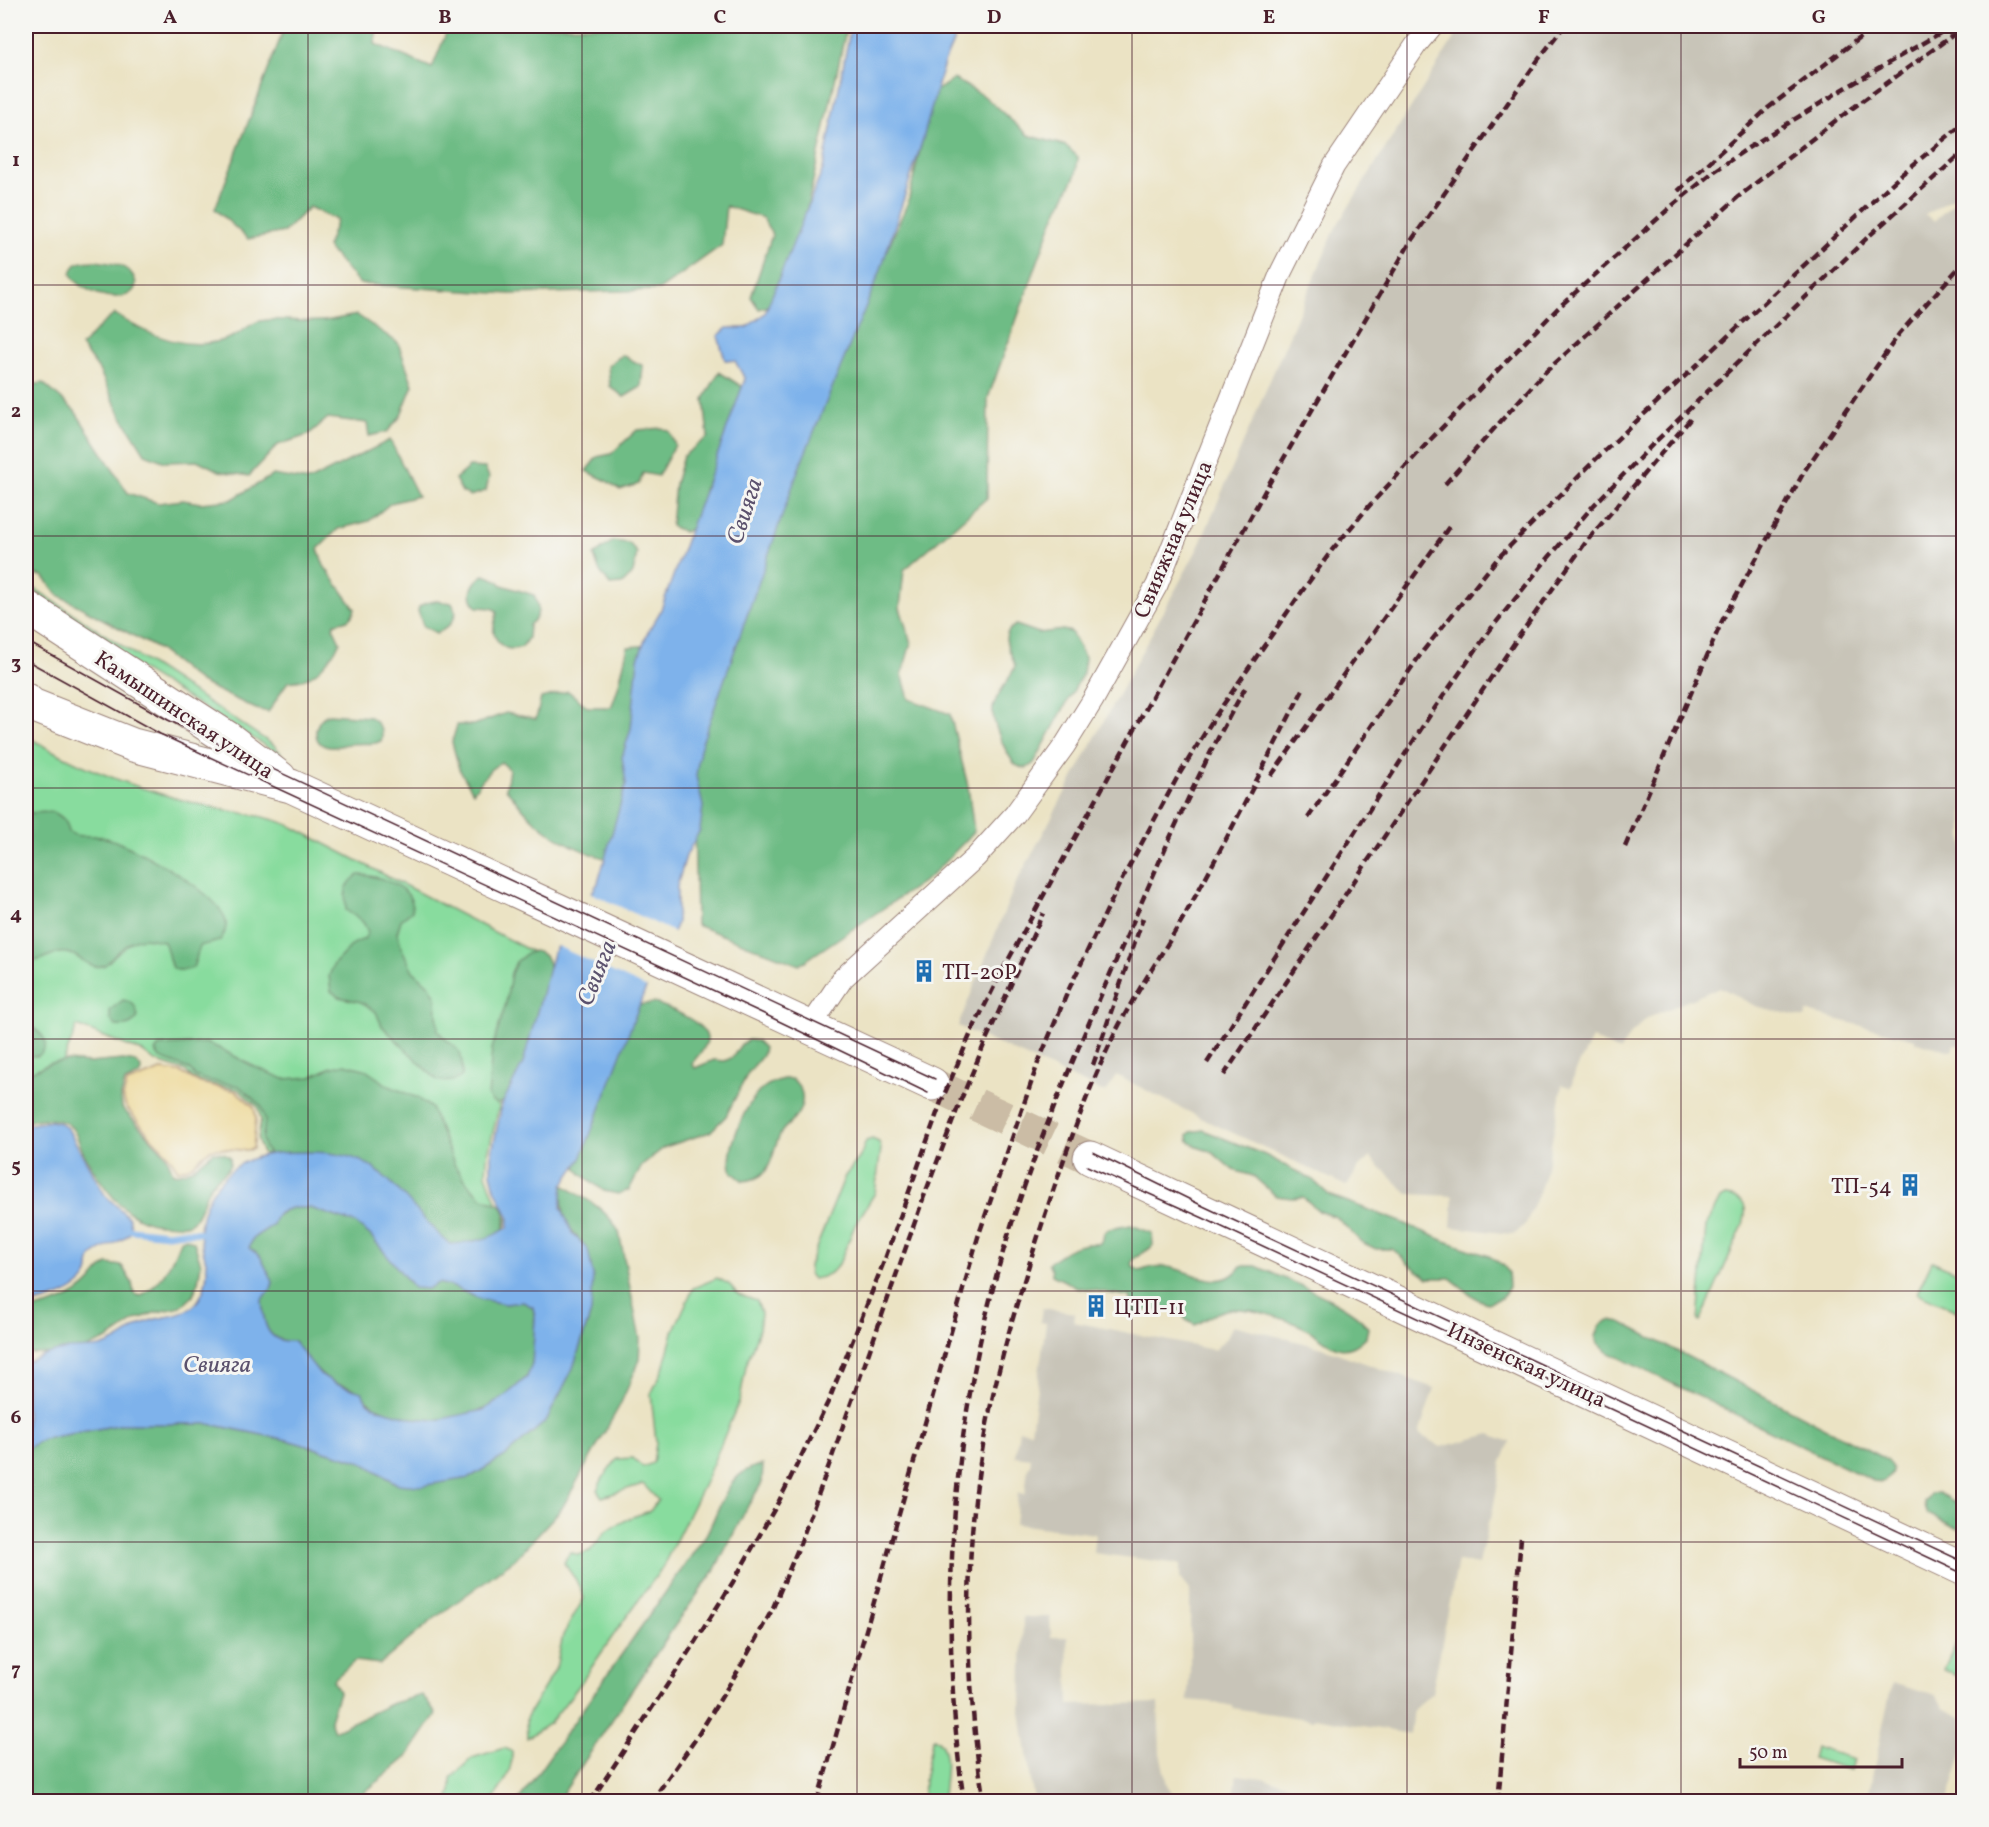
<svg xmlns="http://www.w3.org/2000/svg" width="1989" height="1827" font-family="Vollkorn,serif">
	<rect width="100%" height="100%" fill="#f6f6f2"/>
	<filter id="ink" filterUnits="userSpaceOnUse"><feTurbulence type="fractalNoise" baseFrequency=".0167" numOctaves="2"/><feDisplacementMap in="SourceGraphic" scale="12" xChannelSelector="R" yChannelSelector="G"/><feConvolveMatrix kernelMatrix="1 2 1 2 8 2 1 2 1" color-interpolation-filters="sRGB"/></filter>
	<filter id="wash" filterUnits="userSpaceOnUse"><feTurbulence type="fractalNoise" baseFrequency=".008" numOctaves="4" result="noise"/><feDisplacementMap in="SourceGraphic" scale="24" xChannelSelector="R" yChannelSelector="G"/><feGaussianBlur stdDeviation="1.35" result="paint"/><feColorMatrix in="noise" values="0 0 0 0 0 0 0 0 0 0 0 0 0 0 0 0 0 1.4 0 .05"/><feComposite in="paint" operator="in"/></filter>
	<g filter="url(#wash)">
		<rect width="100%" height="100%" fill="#ebe3c4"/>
		<!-- industrial -->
		<path fill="#c8c4b8" d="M1464,26H1964L1963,192L1925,215L1934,221L1963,194V1047L1954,1044L1952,1051L1915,1042V1039L1807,1012L1805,1018L1755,1006L1720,987L1647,1018L1629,1036L1620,1051L1592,1039L1576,1070L1571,1087L1562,1085L1547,1167L1538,1195L1526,1223L1516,1233L1511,1234L1451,1227L1453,1196L1408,1194L1370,1157L1358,1168L1347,1186L1205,1120L1116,1075L1106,1093L958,1026L1015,885L1198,548L1336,227L1458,32Z
			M1042,1308L1075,1313L1074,1322L1214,1350L1227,1337L1233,1325L1323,1348L1434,1388L1419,1434L1441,1447L1490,1434L1510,1442L1502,1462L1491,1519H1489L1479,1564L1458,1561L1432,1693L1413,1710L1410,1734L1314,1718L1313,1720L1233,1708V1706L1211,1702L1187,1700L1190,1672V1591L1180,1579V1564L1093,1553L1095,1534L1015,1524L1018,1493L1025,1494L1028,1467L1030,1466L1031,1458L1015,1456L1019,1430L1031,1431L1046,1323L1040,1322Z
			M1023,1617H1050L1051,1637H1067L1069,1705L1158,1703L1160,1753L1167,1785L1174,1795L1195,1800V1801H1034L1021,1713Z
			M1892,1683L1936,1696L1945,1709L1963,1718V1751L1948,1801H1867Z
			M1237,1775L1262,1778L1315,1791L1336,1801H1233Z"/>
		<!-- green -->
		<path fill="#88dc9e" stroke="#697e64" stroke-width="1.5" d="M26,583L275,746L284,757L119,656L59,610L26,586Z
			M26,736C81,769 143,791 206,806C234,813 264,814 291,826L542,957L501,1099L487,1157L486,1174L495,1199L507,1219L506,1225L500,1230L279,1150L264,1154L261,1149L258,1140L261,1120L258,1107L238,1089L202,1082L191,1077L186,1071L155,1061L143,1052L77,1026L55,1083L26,1090Z
			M872,1139L879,1142L881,1149L875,1193L855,1225L839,1264L832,1272L822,1277L813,1279L809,1274V1266L845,1176L860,1157L866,1141Z
			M1725,1196C1746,1198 1748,1207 1743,1225L1700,1322L1698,1321L1706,1226L1720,1199Z
			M1932,1261L1963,1275V1314L1917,1293Z
			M717,1278L729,1284L739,1295L757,1301L761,1313L759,1329L746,1366L740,1399L705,1482L662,1568L617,1630L578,1687L550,1723L527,1738L526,1718L556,1668L563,1635L584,1598L576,1580L564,1563L570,1552L578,1555L590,1551L607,1530L632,1517L650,1511L658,1500L643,1484L602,1497L597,1490L603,1478L617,1459L633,1458L643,1467L653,1463L656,1443L651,1394L663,1369L673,1332L693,1288Z
			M1961,1632L1963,1634V1679L1944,1670Z
			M934,1738C954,1749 942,1784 943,1801H923L924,1781L932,1740Z
			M1815,1747L1853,1759L1850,1770L1812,1758Z
			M504,1748L512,1751C513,1771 503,1785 492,1801H448L451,1792V1778L472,1758Z"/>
		<!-- forest -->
		<path fill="#6ebc85" stroke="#5c6e58" stroke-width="1.5" d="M285,26H377L375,44L432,68L449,26H847L799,245L779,303L759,309L751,297L772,235L763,218L726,206L722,245L659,290L510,294L360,284L327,247L337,220L309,207L284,232L248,239L215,209Z
			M954,79L984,96L1028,135L1066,146L1078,157L1076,174L1053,220L988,398L987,498L904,570L900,608L911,643L902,674L909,699L950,714L968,786L974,832L930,877L799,965L696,925L693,755L816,412L908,202L933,93Z
			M95,261C109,263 130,264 135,280C137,285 135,289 132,292C116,305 79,291 71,274C73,261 84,261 95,261Z
			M115,314C148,336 192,354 232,337C242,333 250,323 260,321C281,317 300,323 320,321C332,321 345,317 357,315L398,343L413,385L400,417L387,432L369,436L367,423L328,418L308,435L278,445L249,476L219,471L199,461L165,462L145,454L120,414L99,370L81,346L100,326Z
			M622,355L643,366L641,387L624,397L610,386L608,366Z
			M719,372L746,389L720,458L704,488L701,525L684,532L671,526L675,484L683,456L708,437L704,399Z
			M43,383L75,411L128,493L158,503L183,500L200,503L231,500L273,475L309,481L390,440L418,496L391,503L369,521L338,529L318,549L324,566L355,609C351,621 347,621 335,623L333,627L340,642C333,655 321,671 307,678C302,681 294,681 288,682C280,691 276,702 268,712L256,709L200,682L158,649L58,595L43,576L26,573V386Z
			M662,428L669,431L675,445L658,476L643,473L639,484L620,490L605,480L586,471L597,457L611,454L637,430Z
			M469,467L485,468L489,477L486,491L470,496L462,492L455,479Z
			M613,541L629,543L637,553L633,573L622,584L610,585L599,570L594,555Z
			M484,575L497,580L502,585L534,595C539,607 541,616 529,625L528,638L522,647C518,648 515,649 511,649C501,649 492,636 494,627C494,621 497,618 497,611L492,608L477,607C466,595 472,582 484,575Z
			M436,601L452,603L456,613C453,622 446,630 436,633L423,626L418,611L419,607L425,603Z
			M1016,625L1039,633L1063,630L1071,632L1085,658L1083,673L1034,763L1027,768C1023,768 1018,767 1015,764C1006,754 991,721 993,708C996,693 1010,681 1015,666C1012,652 996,635 1016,625Z
			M651,645L619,862C588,855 559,842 535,821C524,811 515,799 506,789L509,769L501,762L490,770L473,792L459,769L452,742L457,725H474L506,713L536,719L541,698L568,691L588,707H611C620,688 622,667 628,647Z
			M329,714L370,717C378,723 385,730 381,741L376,743C367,744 358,743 348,744C342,745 336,748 330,747C311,746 312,720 329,714Z
			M53,812C63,817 67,821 69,832C78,838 85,835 95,836C104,837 114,840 122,844C146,854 229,898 226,926C225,931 225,935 221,939C216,944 207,943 200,946L193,968C164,977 172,957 164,942C139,934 134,938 115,955C112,958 108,963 105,965C91,971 82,958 71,954C52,948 43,964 26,961V813Z
			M358,875C377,875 416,886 412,911L401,920L397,933L401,947L413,971L430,986L436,997L438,1031C454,1051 464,1043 462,1076C453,1083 448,1082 437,1080L382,1026L376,1012L361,1002L339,997L331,991L329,976L334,964L353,944L364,939L368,933C363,917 357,919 346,910C345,892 343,886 358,875Z
			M534,951C540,952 546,955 548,961C552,972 542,1032 537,1044C529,1063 516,1082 506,1101L497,1104L491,1101L488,1096L492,1049L506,1003L511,973L516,962L526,954Z
			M123,1000C134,1002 136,1006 138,1017C132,1026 126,1027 116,1026L110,1019V1010Z
			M654,1003C667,1007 708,1023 707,1040C706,1050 696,1056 692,1064L695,1068L714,1060L725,1061L733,1057L739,1047L748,1040L757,1041L764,1048L762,1056L748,1073L726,1116L710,1132L665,1147L642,1165L629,1190L618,1194L604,1191L581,1174L577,1168L576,1161L638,1005Z
			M26,1023C40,1032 55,1042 38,1056H26Z
			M206,1043L221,1049L255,1067L284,1079L311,1077L329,1068L345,1064L364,1069L389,1086L418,1098L431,1108L455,1166L469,1185L483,1198L501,1205L505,1213V1227L498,1234L457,1251L277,1163L265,1149L262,1140L265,1120L261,1106L239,1086L206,1080L195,1076L189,1069L160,1058L155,1051L159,1046Z
			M123,1060C133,1061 139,1061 142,1071L140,1075L125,1082L121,1096L122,1108L166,1155L173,1173C187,1176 203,1161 213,1152L224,1153L230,1157C233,1174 215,1175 209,1188C204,1197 198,1220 189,1224C182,1227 170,1224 162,1224C125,1223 100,1183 84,1154C79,1145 78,1133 70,1126C60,1117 37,1118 26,1122V1074L51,1063L67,1061L89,1063Z
			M783,1079H792C806,1090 805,1106 794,1119C790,1124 784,1127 781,1133C770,1153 775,1179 743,1181L732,1172C724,1151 746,1103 762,1089C768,1084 776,1081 783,1079Z
			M1203,1130L1265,1155L1313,1180L1329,1195L1401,1222L1445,1241L1489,1256L1504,1266L1508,1272L1509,1287L1502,1298L1487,1303L1477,1299L1450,1278H1428L1407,1263L1400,1255L1392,1249H1376L1361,1242L1336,1217L1319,1211L1303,1197L1292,1198L1276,1196L1253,1176L1233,1170L1212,1152L1197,1147L1189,1141L1188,1135L1191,1132Z
			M563,1185C586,1199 606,1208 619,1232L640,1339L639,1362L620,1405L562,1508L515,1559L435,1618L380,1664L355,1661L333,1680L339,1692L330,1720L334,1731L393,1703L422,1695L436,1714L407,1757L365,1792L360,1801H26V1449L43,1439L124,1424H209L287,1440L362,1462L397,1484L469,1478L505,1456L546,1421L573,1368L591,1312L588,1249C566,1227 560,1215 563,1185Z
			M292,1208H310L355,1223L370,1235L403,1274L407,1281L427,1289L438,1283L452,1286L480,1299L505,1304L523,1302L533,1307C536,1322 535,1362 528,1375C524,1381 517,1386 511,1391C477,1422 420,1428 378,1408C369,1404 364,1397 357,1391C351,1386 342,1386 335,1383C317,1374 306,1357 294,1341C266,1343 263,1322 262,1299L271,1289L273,1282L260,1256L249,1248L253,1238C272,1228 271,1213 292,1208Z
			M1131,1225L1152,1233L1153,1245C1147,1253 1137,1253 1132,1262L1133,1267L1140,1271C1150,1267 1162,1265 1173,1268C1196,1274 1223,1292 1241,1266H1256C1284,1279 1353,1304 1368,1328L1366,1337C1339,1365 1324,1336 1301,1326C1283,1318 1253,1308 1233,1309C1221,1309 1206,1319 1195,1325L1186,1320L1180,1310L1150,1309L1139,1313L1130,1312L1131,1297L1077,1287L1052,1275V1270L1048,1264C1063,1251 1078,1242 1099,1244L1103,1239L1104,1233L1109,1229Z
			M186,1238L194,1242L201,1264L198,1282L193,1296L181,1307L154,1313L136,1320L108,1339L79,1351L63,1354L26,1353V1311C49,1306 74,1300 91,1281C97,1274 99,1269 108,1264L122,1266L132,1283L134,1294L140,1296C162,1284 171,1264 180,1241Z
			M1609,1320L1621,1322L1883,1458C1894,1466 1896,1475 1883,1482L1873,1481L1607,1352L1598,1343L1595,1336L1600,1325Z
			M763,1465L762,1483L749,1504L714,1571L674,1627L558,1801H518L706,1535C721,1508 726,1470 763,1465Z
			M1931,1493H1938L1963,1506V1531L1928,1514L1925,1509L1924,1502Z"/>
		<!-- sand -->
		<path fill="#eeda9e" stroke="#9c7c64" stroke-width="1.5" d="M161,1070L180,1072L200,1083L236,1091L254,1107L256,1119L253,1149C239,1153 223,1145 210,1150C199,1156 194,1169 178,1170L167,1153L151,1137L126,1107L123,1097L127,1083Z"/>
		<!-- water -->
		<path fill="#7eb2eb" stroke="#64688b" stroke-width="1.5" fill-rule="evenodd" d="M851,26H960L944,63L923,139L880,272L799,468L700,749L696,776L703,806L700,830L686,856L677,886V923L644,993L581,1159L563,1185L561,1207L573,1234L588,1249L593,1275L591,1312L573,1368L546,1421L505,1456L469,1478L421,1486L397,1484L362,1462L287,1440L209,1424H124L43,1439L26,1449V1363C38,1356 55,1351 69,1349C79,1348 90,1349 100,1347C119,1342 128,1331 144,1323C159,1316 178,1318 191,1308C204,1298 209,1277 206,1262C203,1248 198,1236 201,1222C205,1196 224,1170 249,1160C268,1152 288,1152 308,1152C325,1152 345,1154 361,1161C397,1178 419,1220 450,1244C470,1243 492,1239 508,1227L509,1219L495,1189L491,1173V1157L502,1104L523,1063L553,953L598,883L626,784L622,757L631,728L638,659L647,634L660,612L745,379L735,361L725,360L718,336L727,328H746L765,313L823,169ZM292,1208H310L355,1223L370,1235L414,1288L427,1289L438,1283L451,1286L480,1299L505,1304L523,1302L533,1307L535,1318L532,1364L527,1377L503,1398L483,1410L437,1420L412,1418L379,1409L367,1402L362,1392L336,1384L320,1374L294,1341C266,1344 263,1322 262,1299L271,1289L273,1282L260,1256L249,1248L253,1238L273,1225C276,1213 281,1211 292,1208Z
			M51,1121L60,1123L68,1129L105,1195L129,1218L132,1230C124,1243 105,1245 93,1255C87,1261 91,1269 87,1276C77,1294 44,1302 26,1306V1125Z"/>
		<!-- pier -->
		<path fill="#ebe3c4" d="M589,892L676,933L649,989L555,945Z"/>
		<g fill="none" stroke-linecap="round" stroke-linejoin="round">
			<!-- stream -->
			<path stroke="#7eb2eb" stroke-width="7" d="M132,1230L167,1234L182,1232L207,1233"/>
		</g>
	</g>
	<g filter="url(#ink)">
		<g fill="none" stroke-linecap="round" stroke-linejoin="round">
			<!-- primary-tunnel -->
			<path stroke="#cbbca5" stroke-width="33" stroke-dasharray="33 16" stroke-linecap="butt" d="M932,1084L1090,1158"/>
			<!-- street casing -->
			<g stroke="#9a8178" stroke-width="23">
				<path id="street" d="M810,1027L843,978L976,857L1015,814L1065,745L1093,700L1157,585L1281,272L1334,166L1416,45L1432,26"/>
			</g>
			<!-- primary casing -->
			<g stroke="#9a8178" stroke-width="35">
				<path id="primary" d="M26,607L226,737L280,778
					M26,700L32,705L133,745L291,786L932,1084
					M1090,1158L1964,1569"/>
			</g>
			<!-- street -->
			<use href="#street" stroke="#fff" stroke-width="21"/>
			<!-- primary -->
			<use href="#primary" stroke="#fff" stroke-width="33"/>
			<!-- tram -->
			<path stroke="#4a1f2b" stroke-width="1.5" d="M26,641L168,720L935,1079
				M26,660L160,734L762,1013L928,1093
				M1093,1152L1203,1206L1964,1562
				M1087,1166L1203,1218L1964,1574"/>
			<!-- rail -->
			<path stroke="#4a1f2b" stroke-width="4.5" stroke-dasharray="9 4.5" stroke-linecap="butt" d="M1678,191L1768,108L1875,26
				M1445,484L1541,376L1738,197L1839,118L1964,27
				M1271,776L1451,524
				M1308,818L1423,651L1498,558L1597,458L1902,174L1964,123
				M1625,847L1722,621L1805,470L1899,334L1964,262
				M1207,1063L1432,712L1490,630L1544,563L1593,506L1654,443L1868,237L1964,151
				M1093,1065L1143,918
				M1224,1075L1519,636L1586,542L1693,416
				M590,1802L677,1670L733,1582L779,1501L829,1400L885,1259L941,1102L971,1033L1000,975L1267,487L1411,241L1538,60L1564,26
				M651,1802L695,1740L742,1664L772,1610L800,1544L832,1457L923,1199L960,1102L986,1040L1043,913
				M817,1802L978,1237L1038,1063L1068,991L1119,885L1177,778L1214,718L1298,597L1332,550L1370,505L1431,439L1558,308L1673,205L1712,173L1748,148L1842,90L1952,26
				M964,1802C937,1614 951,1423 1006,1242C1036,1144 1077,1050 1118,956C1158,865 1197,771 1247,685
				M984,1802C966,1693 963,1559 982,1451C996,1368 1021,1288 1047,1209C1067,1149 1088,1088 1116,1031C1137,990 1163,953 1186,913C1228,838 1266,761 1305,686
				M1498,1802L1521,1538"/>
		</g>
	</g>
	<!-- grid -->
	<path fill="none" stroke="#4a1f2b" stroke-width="1.5" stroke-opacity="0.55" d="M308,26V1802M582,26V1802M857,26V1802M1132,26V1802M1407,26V1802M1681,26V1802M26,285H1964M26,536H1964M26,788H1964M26,1039H1964M26,1291H1964M26,1542H1964"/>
	<!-- icons -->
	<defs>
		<g id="building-bare" transform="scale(1.8)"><path d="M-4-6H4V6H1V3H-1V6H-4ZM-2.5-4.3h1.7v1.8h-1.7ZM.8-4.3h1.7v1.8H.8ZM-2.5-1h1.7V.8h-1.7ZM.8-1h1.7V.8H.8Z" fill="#1f6fb2" stroke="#f6f6f2" stroke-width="2.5" paint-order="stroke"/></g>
	</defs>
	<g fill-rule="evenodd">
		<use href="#building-bare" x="924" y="971"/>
		<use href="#building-bare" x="1910" y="1185"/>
		<use href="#building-bare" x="1096" y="1306"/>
	</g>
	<g text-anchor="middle" stroke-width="6" stroke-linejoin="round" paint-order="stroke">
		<!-- street labels -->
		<g font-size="22" fill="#4a1f2b" stroke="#f6f6f2">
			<text transform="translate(1172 539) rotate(-67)" y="8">Свияжная улица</text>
			<text transform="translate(185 714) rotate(34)" y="8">Камышинская улица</text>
			<text transform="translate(1527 1364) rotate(25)" y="8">Инзенская улица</text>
		</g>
		<!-- poi labels -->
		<g font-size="22" fill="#4a1f2b" stroke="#f6f6f2" text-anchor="start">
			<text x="942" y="979">ТП-20Р</text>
			<text x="1892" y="1193" text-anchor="end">ТП-54</text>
			<text x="1114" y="1314">ЦТП-11</text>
		</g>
		<!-- water labels -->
		<g font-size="24" font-style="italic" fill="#5c526e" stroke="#f6f6f2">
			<text transform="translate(744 511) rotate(-72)" y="8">Свияга</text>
			<text transform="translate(596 973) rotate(-68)" y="8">Свияга</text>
			<text x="217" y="1372">Свияга</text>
		</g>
	</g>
	<!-- margin -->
	<rect width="1989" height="1827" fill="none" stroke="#f6f6f2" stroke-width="66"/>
	<!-- scale -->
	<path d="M1740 1758v9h162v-9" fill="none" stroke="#4a1f2b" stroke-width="3"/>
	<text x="1749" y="1758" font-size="18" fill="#4a1f2b" stroke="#f6f6f2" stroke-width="4.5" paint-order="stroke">50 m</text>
	<rect x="33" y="33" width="1923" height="1761" fill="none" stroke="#4a1f2b" stroke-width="2"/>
	<g font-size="20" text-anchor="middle" font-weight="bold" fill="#4a1f2b">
		<text x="170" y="23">A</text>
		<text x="445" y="23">B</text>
		<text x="720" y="23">C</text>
		<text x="994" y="23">D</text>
		<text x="1269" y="23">E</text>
		<text x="1544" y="23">F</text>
		<text x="1819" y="23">G</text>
		<text x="16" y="166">1</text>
		<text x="16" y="417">2</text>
		<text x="16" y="669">3</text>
		<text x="16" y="920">4</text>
		<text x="16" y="1172">5</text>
		<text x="16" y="1423">6</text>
		<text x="16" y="1675">7</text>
	</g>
</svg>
